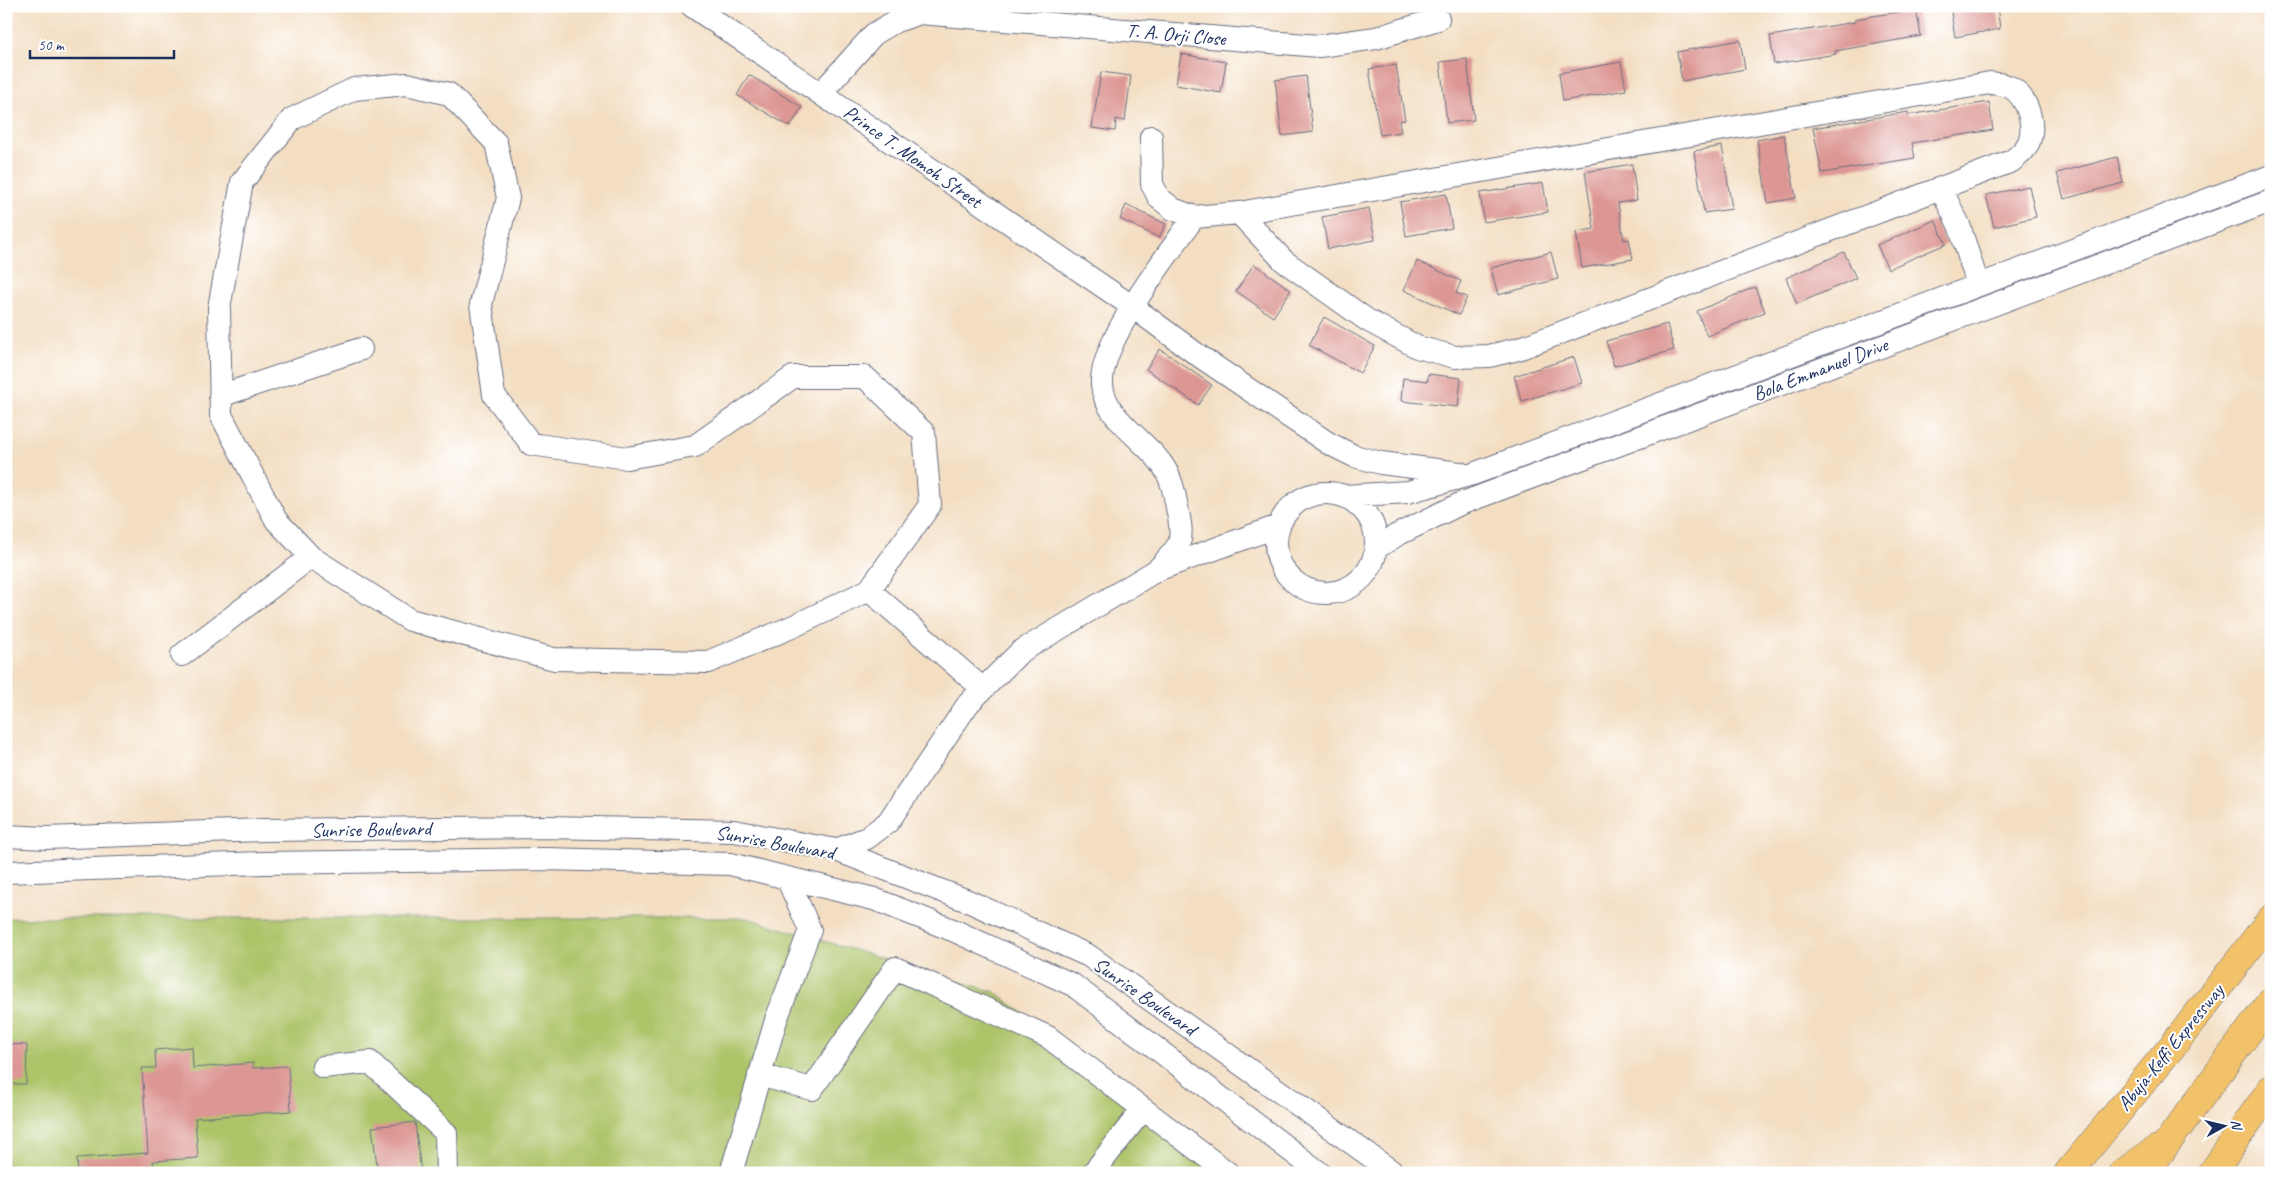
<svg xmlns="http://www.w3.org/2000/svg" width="2277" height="1179" font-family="Caveat,sans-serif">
	<rect width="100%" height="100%" fill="#fff"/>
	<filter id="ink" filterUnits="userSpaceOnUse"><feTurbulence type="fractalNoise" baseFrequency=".02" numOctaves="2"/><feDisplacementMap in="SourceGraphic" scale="10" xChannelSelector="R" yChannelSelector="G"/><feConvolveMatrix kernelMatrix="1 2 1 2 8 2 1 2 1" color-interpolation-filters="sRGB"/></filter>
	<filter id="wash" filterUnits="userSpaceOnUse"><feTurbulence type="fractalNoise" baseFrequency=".0096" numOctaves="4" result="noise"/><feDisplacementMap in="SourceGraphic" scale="20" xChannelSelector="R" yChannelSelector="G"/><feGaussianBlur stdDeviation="1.12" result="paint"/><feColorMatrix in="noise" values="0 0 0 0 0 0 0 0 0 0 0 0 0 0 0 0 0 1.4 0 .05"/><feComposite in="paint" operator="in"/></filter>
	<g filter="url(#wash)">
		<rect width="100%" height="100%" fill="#f3dec2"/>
		<!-- green -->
		<path fill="#adc469" stroke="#647a64" d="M6,918H747L995,992L1241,1173H6Z"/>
		<g id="blocks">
			<!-- building -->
			<path fill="#dc9693" d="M1950,6H1997L2000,29L1955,37Z
				M1916,9L1921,36L1835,51L1836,54L1774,64L1770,36L1855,22V19Z
				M1740,40L1745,69L1682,81L1677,52Z
				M1181,54L1226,62L1221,93L1176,85Z
				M1467,59L1474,120L1447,123L1440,62Z
				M1621,62L1626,90L1563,101L1559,73Z
				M1396,65L1405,120L1399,121L1401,132L1380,135L1369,69Z
				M1101,72L1131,76L1125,121L1116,119L1115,131L1092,128Z
				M749,75L802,107L790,127L737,95Z
				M1306,76L1313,132L1282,136L1275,80Z
				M1989,102L1993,130L1912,143L1915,158L1822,173L1813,128L1908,112V115Z
				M1784,135L1796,198L1768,203L1757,140Z
				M1722,146L1732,209L1704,213L1694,151Z
				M2117,157L2123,183L2064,199L2057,173Z
				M1632,164L1637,200L1618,203L1624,240L1629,239L1633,259L1582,268L1576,232L1594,229L1585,172Z
				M1543,183L1548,212L1484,222L1480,193Z
				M2029,186L2036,217L1994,227L1986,195Z
				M1446,194L1452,228L1406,236L1400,202Z
				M1126,205L1166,224L1159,238L1120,219Z
				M1369,208L1375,240L1328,249L1322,217Z
				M1935,220L1946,244L1888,269L1877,245Z
				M1551,252L1558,279L1498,295L1491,268Z
				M1844,252L1856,278L1797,304L1786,278Z
				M1417,261L1461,281L1456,293L1467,297L1459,315L1404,290Z
				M1254,264L1291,290L1273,317L1236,291Z
				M1755,287L1765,312L1707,336L1697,311Z
				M1324,317L1375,346L1360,373L1309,345Z
				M1667,324L1674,350L1614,366L1606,341Z
				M1160,349L1212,385L1198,405L1146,369Z
				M1574,357L1582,383L1522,401L1514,376Z
				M1428,374L1461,378L1458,407L1401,401L1403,378L1428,381Z
				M6,1044L27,1045L26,1084H6Z
				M192,1047L193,1068L253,1063V1068L288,1066L291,1111L195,1118L198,1158L153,1161L154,1173H78L77,1158L148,1153L142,1068H156L155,1050Z
				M415,1122L421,1173H378L372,1127Z"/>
		</g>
	</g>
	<g filter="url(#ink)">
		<use href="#blocks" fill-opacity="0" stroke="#676c81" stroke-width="1"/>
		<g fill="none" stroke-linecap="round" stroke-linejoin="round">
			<!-- street casing -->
			<g stroke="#676c81" stroke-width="24">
				<path id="street" d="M692,6L1133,307L1195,353L1328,443L1354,456L1381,463L1460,473
					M821,93L874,34L896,21L920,13L1319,46L1376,38L1438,19
					M1151,137L1152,184L1159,198L1173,209L1194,217L1239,213L1990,83C1996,84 2005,84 2010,87C2029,97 2039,133 2024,150C2021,154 2016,157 2012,161L1518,349L1489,356L1455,357L1417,347L1367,320L1284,261L1239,213
					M1941,189L1959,225L1978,285
					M220,396L361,349
					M1276 543a50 50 0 1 1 100 0a50 50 0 1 1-100 0Z
					M1344,496L1408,492L1473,474L2271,176
					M1375,549L1397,535L1460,504L2271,201
					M1157,570C1164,562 1175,552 1179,543C1182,535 1180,521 1178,513C1175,496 1172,477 1161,463C1143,438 1105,418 1102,385C1099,341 1169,254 1194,217
					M869,590L983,689
					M182,655L311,557L410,620L554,659L708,662L794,626L869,590L930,505L924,433L865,377H793L695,446L627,458L531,444L494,395L481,304L508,198L496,143L449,94L407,84L354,89L292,119L242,182L219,308L221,415L276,520L311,557
					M6,836L46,838L263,830L546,827L734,831L836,850L968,901L1089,956L1394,1173
					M836,850L867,838L888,822L968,704L1020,652L1157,570L1278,526
					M6,872L264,863L546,859L730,864L874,899L955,931L1073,985L1320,1173
					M323,1067L370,1062L446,1133L447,1173
					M759,1075L812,1089L895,968L1048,1037L1228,1173
					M731,1173L776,1020L810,930L787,878
					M1093,1173L1143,1109"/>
			</g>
			<!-- highway casing -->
			<g stroke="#676c81" stroke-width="29">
				<path id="highway" d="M2068,1173L2179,1038L2271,919
					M2123,1173L2157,1149
					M2145,1173L2271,1001
					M2212,1173L2271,1089"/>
			</g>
			<!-- street -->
			<use href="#street" stroke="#fff" stroke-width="22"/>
			<!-- highway -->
			<use href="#highway" stroke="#f2c26a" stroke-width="28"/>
		</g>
	</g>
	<g text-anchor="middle" stroke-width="4" stroke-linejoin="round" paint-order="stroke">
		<!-- street labels -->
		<g font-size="20" fill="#1b2f5e" stroke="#fff">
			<text transform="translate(1176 34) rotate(5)" y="7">T. A. Orji Close</text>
			<text transform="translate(913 156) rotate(35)" y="7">Prince T. Momoh Street</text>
			<text transform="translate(1820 369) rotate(-21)" y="7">Bola Emmanuel Drive</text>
			<text transform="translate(371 829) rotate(-1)" y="7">Sunrise Boulevard</text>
			<text transform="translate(775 842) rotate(10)" y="7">Sunrise Boulevard</text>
			<text transform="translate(1145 996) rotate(35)" y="7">Sunrise Boulevard</text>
			<text transform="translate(2170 1047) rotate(-51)" y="7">Abuja-Keffi Expressway</text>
		</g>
	</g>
	<!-- margin -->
	<rect width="2277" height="1179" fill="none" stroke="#fff" stroke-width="25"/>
	<!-- north arrow -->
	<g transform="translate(2224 1126) rotate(82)" stroke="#ffffff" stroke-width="4" paint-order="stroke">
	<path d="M0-4L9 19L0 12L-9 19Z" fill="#1b2f5e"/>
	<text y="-8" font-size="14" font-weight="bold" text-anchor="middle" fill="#1b2f5e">N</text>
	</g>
	<!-- scale -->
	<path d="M30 50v8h144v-8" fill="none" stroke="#1b2f5e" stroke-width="2.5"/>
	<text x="38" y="50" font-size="15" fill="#1b2f5e" stroke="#ffffff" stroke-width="4" paint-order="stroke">50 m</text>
</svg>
